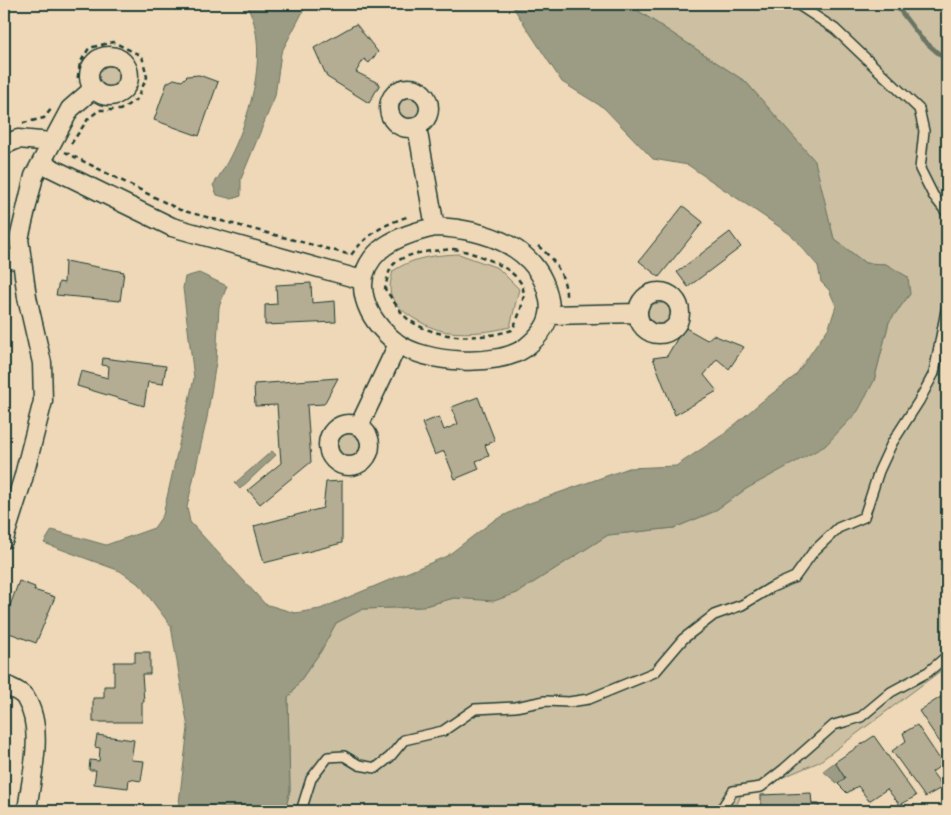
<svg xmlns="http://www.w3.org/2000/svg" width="951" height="815" font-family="Delius,sans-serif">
	<rect width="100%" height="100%" fill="#eed8b7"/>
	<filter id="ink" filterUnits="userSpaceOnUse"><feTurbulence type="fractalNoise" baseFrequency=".02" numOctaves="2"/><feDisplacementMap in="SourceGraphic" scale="10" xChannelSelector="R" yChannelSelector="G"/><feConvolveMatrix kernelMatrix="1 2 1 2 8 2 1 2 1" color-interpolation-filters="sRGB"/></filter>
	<g filter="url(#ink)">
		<!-- green -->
		<path fill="#ccbfa2" stroke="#767e6b" d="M628,4H947V666L819,762L741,795L734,811H285L290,790L288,698L321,651L336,623L363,609L421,607L454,598L494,600L517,593L608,535L674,528L713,512L746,489L874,381L889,322L910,294L886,264L865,263L834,239L814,161L746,82Z
			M114,63C122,72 121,78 116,88L109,90L100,86L96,78L98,70Z
			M410,95C419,99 422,103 423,112C414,120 408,120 398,114L397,107L401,99Z
			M459,254L498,268L519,289L510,327C490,332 470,334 449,332C433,331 398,313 392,297C388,289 391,279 393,271C414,257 435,255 459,254Z
			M670,302L673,315L666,324C653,325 649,323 645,310L653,304Z
			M335 445a14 14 0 1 1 28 0a14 14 0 1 1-28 0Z"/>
		<!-- water -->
		<path fill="#9c9b83" stroke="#6a7563" d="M246,4H307L281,53L275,96L241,179V196L232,199L217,195L213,185C244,143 275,52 246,4Z
			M511,4H628L746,82L815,161L834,239L865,263L886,264L908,277L910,294L889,322L874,381L858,411L825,446L746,489L713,512L674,528L608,535L517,593L494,601L454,598L421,607L363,609L336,623L321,651L288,698L290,790L285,811H178L188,728L171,626L140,585L120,571L44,543L52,530L106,545L154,528L163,515L194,378L183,288L185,277L199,273L227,286L219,307L216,362L207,418L187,507L190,522L265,604L295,613L320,609L447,556L493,521L527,504L629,468L676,466L724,434L760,403L795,376L829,327L836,306L829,290L821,282L818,266L790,234L688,165L653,159L604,108L562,82Z
			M272,451L276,455L240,489L235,483Z
			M835,762L845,778L838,784L823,771Z"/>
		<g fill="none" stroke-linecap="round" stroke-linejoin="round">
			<!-- stream -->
			<path stroke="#6a7563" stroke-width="4.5" d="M895,4L921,38L947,61"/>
		</g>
		<!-- building -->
		<path fill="#b4ad93" stroke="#1f3d34" d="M356,24L378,52L369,63L364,59L356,72L380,84L369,103L327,77L314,48Z
			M199,75L218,82L199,136L154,120L167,83L174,79L182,81L187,76Z
			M683,206L703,222L659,277L639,261Z
			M730,232L741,247L688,287L677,272Z
			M65,261L124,272L120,301L56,295L59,282L64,283Z
			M311,283L312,303L335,301L336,322L265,325V305L277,304L276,285Z
			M684,327L707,340L713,335L744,347L729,369L717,359L704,375L717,391L675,415L653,358L667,356Z
			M103,358L166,366L163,384L148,382L144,406L77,386L81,371L108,378L109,366L102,365Z
			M338,378L324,404L307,405L311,462L260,504L248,490L281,463L277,405L255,406L254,384Z
			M478,397L495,441L485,445L489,456L476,461L479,469L455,479L444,451L435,455L422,423L439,417L444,430L458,424L452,407Z
			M342,481V543L264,563L254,526L323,508L326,482Z
			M19,581L35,587L34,590L55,597L36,643L4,631V622Z
			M135,652H150V674H142L144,702H142V722H93V698H104V686H114V662H135Z
			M947,693V753L919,711Z
			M917,725L943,764L932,772L943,787L925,797L892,751L906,741L903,733Z
			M97,735L134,740L131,760L144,761L141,781L129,779L128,788L94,784L96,770H89L90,760L99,761L100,748L95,747Z
			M874,736L916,796L900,805L887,789L869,801L858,786L847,793L838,784L845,778L835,762Z
			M811,793L812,804H819V811H761V795Z"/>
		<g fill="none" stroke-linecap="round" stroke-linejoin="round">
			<!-- service casing -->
			<g stroke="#1f3d34" stroke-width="12">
				<path id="service" d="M797,4L835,29L919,109L924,131L920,169L933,195L947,213
					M301,811L311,779L328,757L344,756L359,765L376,768L390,757L404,740L443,731L475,709L515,707L545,701L569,702L589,699L655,672L683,639L714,615L742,605L772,587L795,577L813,552L838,528L864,517L879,471L892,443L919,401L934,373L947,305
					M720,811L733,791L761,787L784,769L834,725L861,717L891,692L928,672L947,656"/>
			</g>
			<!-- minor casing -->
			<g stroke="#1f3d34" stroke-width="21">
				<path id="minor" d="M89 76a20 20 0 1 1 40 0a20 20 0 1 1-40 0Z
					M389 108a20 20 0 1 1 40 0a20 20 0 1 1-40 0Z
					M417,127L435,227
					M4,145L18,139L52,142
					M41,163L172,227L362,280
					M435,227C484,229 540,246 549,300C553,321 540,336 525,348C496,368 425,363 397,343C367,320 347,280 380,250C394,238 417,231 435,227Z
					M4,258L22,261
					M638 313a21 21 0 1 1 42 0a21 21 0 1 1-42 0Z
					M549,315L638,313
					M328 445a21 21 0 1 1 42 0a21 21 0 1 1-42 0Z
					M359,426L398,344
					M4,539L23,479L43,401L42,363L27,297L19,239L34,176L70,109L93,89
					M4,684C10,688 23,692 26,699C45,730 31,777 27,811"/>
			</g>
			<!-- path -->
			<path stroke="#1f3d34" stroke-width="2.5" stroke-dasharray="5 4" stroke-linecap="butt" d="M23,123L44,118L52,108
				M71,144L88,119L99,110H120L137,99L147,77L142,56L113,42L89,48L80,63L77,82
				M65,152L180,210L351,255C367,234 386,223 410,216
				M538,246C554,258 567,278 566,298
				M454,249C473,252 513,266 522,285C527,297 518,319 512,330C480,340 438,340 409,320C400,313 392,298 385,289C387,281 388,269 395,263C409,251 437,251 454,249Z"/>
			<!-- service -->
			<use href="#service" stroke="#eed8b7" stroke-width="9"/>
			<!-- minor -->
			<use href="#minor" stroke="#eed8b7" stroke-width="18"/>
		</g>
	</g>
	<!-- margin -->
	<rect width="951" height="815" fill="none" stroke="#eed8b7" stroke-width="20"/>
	<rect x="10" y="10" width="931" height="795" fill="none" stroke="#1f3d34" stroke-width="2" filter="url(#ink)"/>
</svg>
